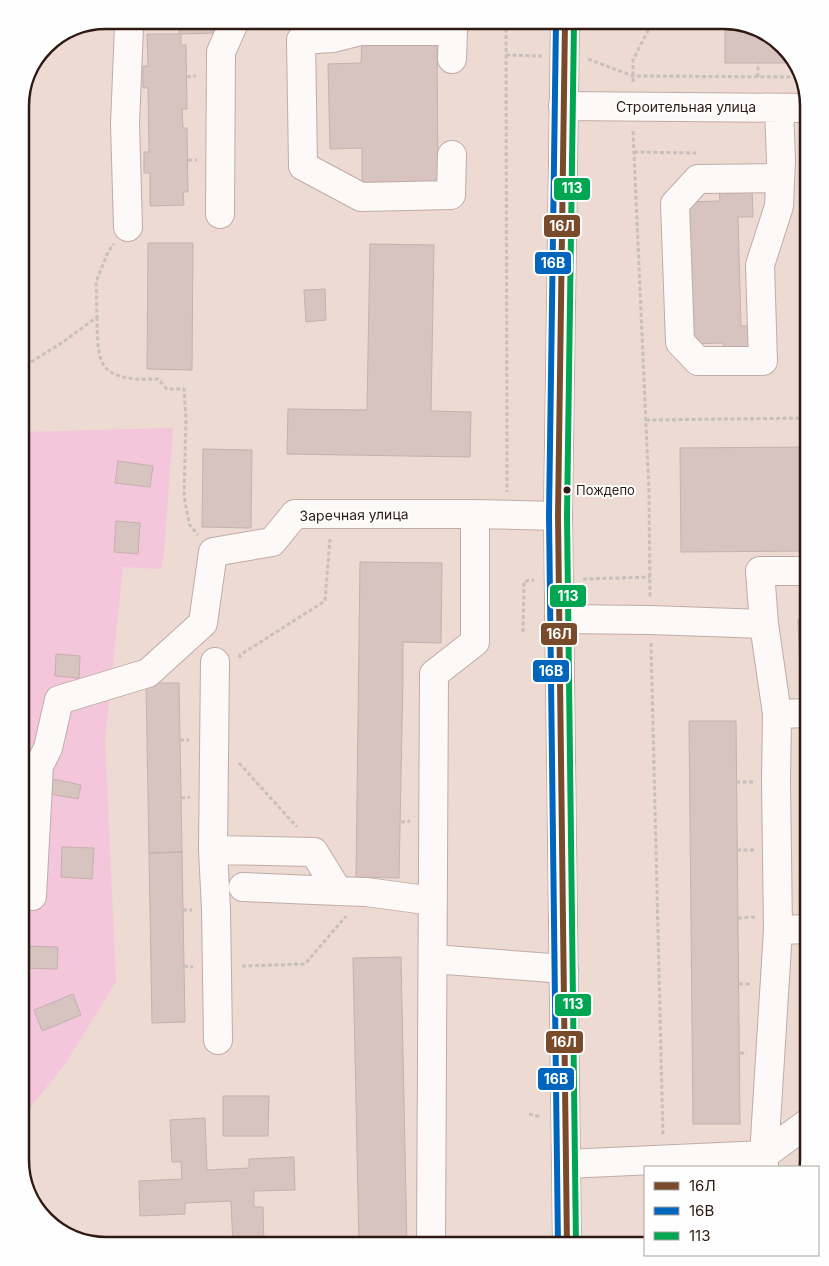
<svg xmlns="http://www.w3.org/2000/svg" width="829" height="1266" font-family="Inter,sans-serif">
	<rect width="100%" height="100%" fill="#eddad3"/>
	<!-- green -->
	<path fill="#f3c6db" d="M173,428L164,553L161,569L123,567L105,740L116,982L65,1064L20,1120V432Z"/>
	<!-- building -->
	<path fill="#d7c3bf" stroke="#c4b1ad" d="M725,20H728L766,32L797,63H725Z
		M179,25H215V33L181,34V45H186L187,109H182L183,128H187L188,192H183L184,205L150,206V173H144V152H149L148,88H143V66H148L147,34H179Z
		M437,38L438,185L362,187V148L330,149L328,64L361,63L362,39Z
		M752,188L753,217H738L741,326H756L757,355L724,356L723,343L692,344L687,202L720,201L719,189Z
		M148,243H193L192,370L147,369Z
		M370,244L434,245L431,411L471,412L470,457L287,454L288,409L367,410Z
		M325,289L326,320L306,322L304,290Z
		M809,447V551L681,552L680,448Z
		M203,449L252,450L251,528L202,527Z
		M118,461L153,466L150,487L115,483Z
		M116,521L140,523L138,554L114,552Z
		M360,562L442,563L441,643L403,642V677L399,878L356,877Z
		M809,618V674H800L798,619Z
		M56,654L80,656L79,678L55,676Z
		M146,683H179L182,852L149,853Z
		M689,721H736L740,1124H693Z
		M53,779L81,785L78,799L50,794Z
		M62,847L94,848L92,879L61,877Z
		M182,852L185,1022L152,1023L149,853Z
		M20,946L58,947L57,969L20,968Z
		M401,957L407,1246H359L353,958Z
		M73,994L81,1015L42,1031L34,1010Z
		M20,1082H22L27,1105L20,1106Z
		M223,1096H269L268,1136H223Z
		M205,1118L207,1170L249,1168V1159L294,1157L295,1190L254,1191V1207H263L264,1246H233L231,1201L185,1203V1214L140,1216L139,1181L182,1179L181,1162H172L170,1120Z"/>
	<g fill="none" stroke-linecap="round" stroke-linejoin="round">
		<!-- minor casing -->
		<g stroke="#bfaca6" stroke-width="30">
			<path id="minor" d="M563,106L809,108
				M779,108L781,161L779,206L760,265L763,361H698L680,342L675,204L698,179L780,178
				M452,155L451,195L361,197L303,166L301,40L333,38L361,31H453L452,59
				M220,214L221,52L233,25
				M128,227L125,124L129,26
				M559,619L650,620L764,624
				M215,662L213,850L216,909L218,1040
				M777,714L809,713
				M213,850L314,852L338,891L366,892L433,901
				M243,887L338,891
				M32,896L39,766L48,748L59,700L148,673L203,623L213,552L272,542L295,514H475L558,516
				M809,929L778,930L776,782L777,714L764,624L760,571H809
				M778,930L764,1155L809,1122
				M433,959L564,969
				M566,1164L764,1155V1167
				M431,1246L434,674L475,642V514"/>
		</g>
		<!-- major casing -->
		<g stroke="#bfaca6" stroke-width="30">
			<path id="major" d="M565,22L558,516L567,1246"/>
		</g>
		<!-- path -->
		<path stroke="#c8c0bc" stroke-width="3" stroke-dasharray="4 2.5" stroke-linecap="butt" d="M506,22L507,492
			M506,55L542,56
			M588,59L633,76L801,77
			M187,77L196,76
			M758,77V63
			M633,82V60L653,21
			M633,131L649,492L650,597
			M634,152L696,153
			M188,160H197
			M97,317C97,328 97,355 103,364C112,380 141,380 158,379L167,389H184L186,419L184,495L189,524L198,535
			M20,369L63,342L97,317L96,282L108,252L114,244
			M646,420L809,418
			M583,579L650,577
			M523,632L524,581L534,580
			M651,643L663,1137
			M240,658V655L325,601L330,539
			M180,740H189
			M239,763L297,827
			M736,782H753
			M181,798L190,797
			M401,822L410,821
			M737,850H754
			M183,910H192
			M738,918L755,917
			M184,966L193,967
			M242,966L305,964L346,916
			M739,984H751
			M740,1053H747
			M529,1114L541,1117"/>
		<!-- minor -->
		<use href="#minor" stroke="#fcf9f8" stroke-width="28"/>
		<!-- major -->
		<use href="#major" stroke="#fcf9f8" stroke-width="28"/>
		<!-- bus-1 casing -->
		<g stroke="#fefefe" stroke-width="10">
			<path id="bus-1" d="M565,22L558,516L567,1246"/>
		</g>
		<!-- bus-2 casing -->
		<g stroke="#fefefe" stroke-width="10">
			<path id="bus-2" d="M556,22L549,516L558,1246"/>
		</g>
		<!-- bus-3 casing -->
		<g stroke="#fefefe" stroke-width="10">
			<path id="bus-3" d="M574,22L567,516L576,1246"/>
		</g>
		<!-- bus-1 -->
		<use href="#bus-1" stroke="#7a4b2a" stroke-width="6"/>
		<!-- bus-2 -->
		<use href="#bus-2" stroke="#0065bd" stroke-width="6"/>
		<!-- bus-3 -->
		<use href="#bus-3" stroke="#00a651" stroke-width="6"/>
	</g>
	<!-- markers -->
	<circle fill="#2f1a13" stroke="#fefefe" stroke-width="2" cx="567" cy="490" r="4.5"/>
	<g text-anchor="middle" stroke-width="4" stroke-linejoin="round" paint-order="stroke">
		<!-- bus labels -->
		<g font-size="13" fill="#2f1a13" stroke="#fefefe" text-anchor="start">
			<text x="576" y="495">Пождепо</text>
		</g>
		<!-- street labels -->
		<g font-size="14" fill="#2f1a13" stroke="#fefefe">
			<text x="686" y="112">Строительная улица</text>
			<text transform="translate(354 515) rotate(-1)" y="5">Заречная улица</text>
		</g>
	</g>
	<!-- crop -->
	<path d="M0 0H829V1266H0ZM106 29H723A77 77 0 0 1 800 106V1160A77 77 0 0 1 723 1237H106A77 77 0 0 1 29 1160V106A77 77 0 0 1 106 29Z" fill="#fefefe" fill-rule="evenodd"/>
	<path fill="none" stroke="#2f1a13" stroke-width="2.5" d="M106 29H723A77 77 0 0 1 800 106V1160A77 77 0 0 1 723 1237H106A77 77 0 0 1 29 1160V106A77 77 0 0 1 106 29Z"/>
	<g stroke="#fefefe" stroke-width="2">
		<rect x="553" y="177" width="38" height="24" rx="5" fill="#00a651"/>
		<rect x="543" y="214" width="38" height="24" rx="5" fill="#7a4b2a"/>
		<rect x="534" y="251" width="38" height="24" rx="5" fill="#0065bd"/>
		<rect x="549" y="584" width="38" height="24" rx="5" fill="#00a651"/>
		<rect x="540" y="622" width="38" height="24" rx="5" fill="#7a4b2a"/>
		<rect x="532" y="659" width="38" height="24" rx="5" fill="#0065bd"/>
		<rect x="554" y="993" width="38" height="24" rx="5" fill="#00a651"/>
		<rect x="545" y="1030" width="39" height="24" rx="5" fill="#7a4b2a"/>
		<rect x="537" y="1067" width="38" height="24" rx="5" fill="#0065bd"/>
	</g>
	<g font-size="14" text-anchor="middle" font-weight="bold" fill="#fff">
		<text x="572" y="193">113</text>
		<text x="562" y="231">16Л</text>
		<text x="553" y="268">16В</text>
		<text x="568" y="601">113</text>
		<text x="559" y="639">16Л</text>
		<text x="551" y="676">16В</text>
		<text x="573" y="1009">113</text>
		<text x="564" y="1047">16Л</text>
		<text x="556" y="1084">16В</text>
	</g>
	<!-- legend -->
	<rect x="644" y="1166" width="175" height="90" fill="#fefefe" stroke="#aba3a0"/>
	<rect x="654" y="1182" width="25" height="8" fill="#7a4b2a" stroke="#aba3a0"/>
	<text x="689" y="1191" font-size="15" fill="#2f1a13">16Л</text>
	<rect x="654" y="1207" width="25" height="8" fill="#0065bd" stroke="#aba3a0"/>
	<text x="689" y="1216" font-size="15" fill="#2f1a13">16В</text>
	<rect x="654" y="1232" width="25" height="8" fill="#00a651" stroke="#aba3a0"/>
	<text x="689" y="1241" font-size="15" fill="#2f1a13">113</text>
</svg>
